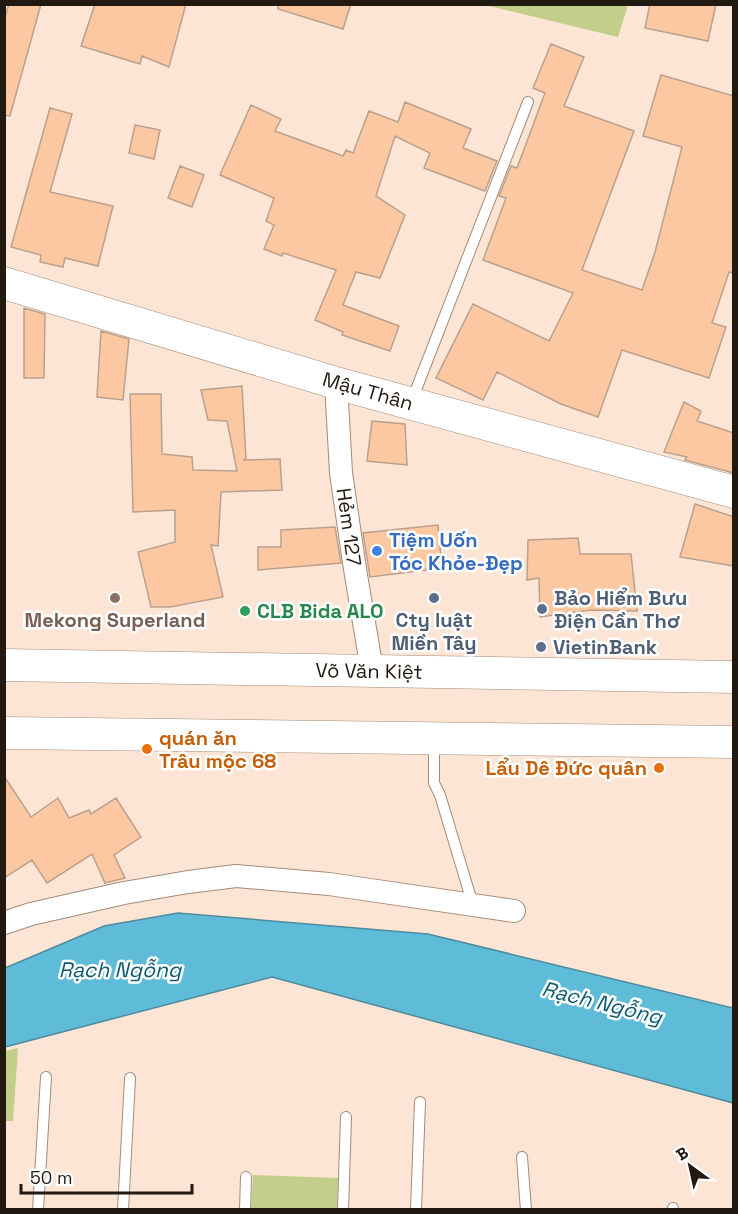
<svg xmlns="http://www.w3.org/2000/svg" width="738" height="1214" font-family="'Space Grotesk',sans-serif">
	<rect width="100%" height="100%" fill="#fce5d5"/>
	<!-- green -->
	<path fill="#c2ce89" d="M485,5L628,4V5L618,37Z
		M18,1048L13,1121H5V1051Z
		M253,1175L338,1178L337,1209H251Z"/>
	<!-- water -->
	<path fill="#5fbcd9" stroke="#4d8b9d" stroke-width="1.5" d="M178,913L428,934L733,1008V1103L272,977L5,1047V968L104,926Z"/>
	<!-- building -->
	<path fill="#fbc8a1" stroke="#bba18d" stroke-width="1.5" d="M9,4H41L10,116L4,115V20Z
		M95,4H186L169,67L142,56L140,64L81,46Z
		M278,4H351L343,29L278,9Z
		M650,4H716L708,41L645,28Z
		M551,44L584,57L564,106L634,131L582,270L642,290L655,252L682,147L643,136L661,75L734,96V273L729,272L712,323L726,327L709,378L622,350L598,417L561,404L497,372L483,400L436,378L473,304L549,341L573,293L483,260L506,198L499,196L511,166L517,168L545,93L533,88Z
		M405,102L471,129L463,148L497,161L485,191L424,168L430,153L395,136L376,196L405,215L380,278L356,272L343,305L399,326L390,351L342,335L343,332L315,320L336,270L283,253L282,256L264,249L274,225L266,221L274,198L220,175L251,105L281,119L275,131L343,156L346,150L353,153L369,111L398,122Z
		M50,108L72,114L50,192L113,206L98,266L65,258L63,267L40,262L41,255L11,247Z
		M135,125L160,130L154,159L129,153Z
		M180,166L204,175L192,207L168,198Z
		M24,308L45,314L44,378H24Z
		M101,331L129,339L123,400L97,397Z
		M242,386L246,459L243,460L280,459L282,490L221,492L218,546L211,545L223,597L170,607H151L138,552L175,542V510L133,512L130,394H161L162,454L192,457L193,470L237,471L227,421L208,420L201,390Z
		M684,402L701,411L697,421L734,433V473L685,460L687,457L664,452Z
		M372,421L405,424L407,465L367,461Z
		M695,504L734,517V566L680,557Z
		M438,525L442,568L370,577L363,533Z
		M335,527L341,563L258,570V547H281V530Z
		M578,538L580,554H631L637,611L591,610L540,617L539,578L527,580L528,540Z
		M4,776L31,817L58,798L69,818L89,810L91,814L116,798L141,837L114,855L125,878L105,883L92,854L47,883L32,860L4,878Z"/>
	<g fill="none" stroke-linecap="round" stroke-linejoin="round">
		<!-- lane casing -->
		<g stroke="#a58b79" stroke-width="12">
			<path id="lane" d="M412,400L528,102
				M434,741V783L440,795L473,905
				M522,1157L526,1210
				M38,1210L46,1077
				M123,1210L130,1078
				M245,1210L246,1177
				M343,1210L346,1117
				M416,1210L420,1102
				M673,1210V1208"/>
		</g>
		<!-- street casing -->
		<g stroke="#a58b79" stroke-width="24">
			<path id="street" d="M336,383L341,473L355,569L372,670
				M4,923L31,914L124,893L188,882L236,876L329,884L514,911"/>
		</g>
		<!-- secondary casing -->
		<g stroke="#a58b79" stroke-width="33">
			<path id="secondary" d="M4,283L336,383L734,492
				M4,665L734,677
				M4,733L734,742"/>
		</g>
		<!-- lane -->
		<use href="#lane" stroke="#fff" stroke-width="10"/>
		<!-- street -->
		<use href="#street" stroke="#fff" stroke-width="22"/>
		<!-- secondary -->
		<use href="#secondary" stroke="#fff" stroke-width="32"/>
	</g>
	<!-- markers -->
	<circle fill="#3f7fe0" stroke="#fff" stroke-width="2" cx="377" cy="551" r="6"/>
	<circle fill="#8d6e63" stroke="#fff" stroke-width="2" cx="115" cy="598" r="6"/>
	<g fill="#5c6f8a" stroke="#fff" stroke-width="2">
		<circle cx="434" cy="598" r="6"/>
		<circle cx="542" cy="609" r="6"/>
		<circle cx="541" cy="647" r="6"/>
	</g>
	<circle fill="#2e9e5b" stroke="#fff" stroke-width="2" cx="245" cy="611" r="6"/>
	<g fill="#e8710a" stroke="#fff" stroke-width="2">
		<circle cx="147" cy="749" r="6"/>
		<circle cx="659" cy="768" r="6"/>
	</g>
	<g text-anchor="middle" stroke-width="5" stroke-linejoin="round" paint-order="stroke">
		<!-- street labels -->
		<g font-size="20" fill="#221911" stroke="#fff">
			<text transform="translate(368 391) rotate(16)" y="7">Mậu Thân</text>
			<text transform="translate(349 527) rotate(82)" y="7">Hẻm 127</text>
			<text transform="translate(369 671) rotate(1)" y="7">Võ Văn Kiệt</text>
		</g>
		<!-- shop labels -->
		<g font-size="20" font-weight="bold" fill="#366cbe" stroke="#fff" text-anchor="start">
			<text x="389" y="547">Tiệm Uốn<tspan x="389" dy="23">Tóc Khỏe-Đẹp</tspan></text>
		</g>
		<!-- service labels -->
		<g font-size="20" font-weight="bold" fill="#4e5e75" stroke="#fff" text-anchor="start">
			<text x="554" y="605">Bảo Hiểm Bưu<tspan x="554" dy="23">Điện Cần Thơ</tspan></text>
			<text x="434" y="627" text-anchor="middle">Cty luật<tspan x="434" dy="23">Miền Tây</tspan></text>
			<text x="553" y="654">VietinBank</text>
		</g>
		<!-- leisure labels -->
		<g font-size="20" font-weight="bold" fill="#27864d" stroke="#fff" text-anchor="start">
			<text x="257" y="618">CLB Bida ALO</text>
		</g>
		<!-- education labels -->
		<g font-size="20" font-weight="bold" fill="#785e54" stroke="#fff">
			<text x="115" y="627">Mekong Superland</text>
		</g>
		<!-- food labels -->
		<g font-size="20" font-weight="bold" fill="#c56008" stroke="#fff" text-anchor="start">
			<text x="159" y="745">quán ăn<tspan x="159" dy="23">Trâu mộc 68</tspan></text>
			<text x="647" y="775" text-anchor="end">Lẩu Dê Đức quân</text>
		</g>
		<!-- water labels -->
		<g font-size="21" font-style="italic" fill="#0c5b70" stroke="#fff">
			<text x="120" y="977">Rạch Ngỗng</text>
			<text transform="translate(602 1003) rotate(14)" y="7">Rạch Ngỗng</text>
		</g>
	</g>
	<!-- border -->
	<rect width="738" height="1214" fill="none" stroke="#221911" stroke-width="12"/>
	<!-- north arrow -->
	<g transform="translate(690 1166) rotate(327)" stroke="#ffffff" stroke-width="4.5" paint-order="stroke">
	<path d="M0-4.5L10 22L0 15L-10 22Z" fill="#221911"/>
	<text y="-9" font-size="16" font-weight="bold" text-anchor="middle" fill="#221911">B</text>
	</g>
	<!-- scale -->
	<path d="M21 1184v9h171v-9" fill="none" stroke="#221911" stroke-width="3"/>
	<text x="30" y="1184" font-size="18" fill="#221911" stroke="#ffffff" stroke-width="4.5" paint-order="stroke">50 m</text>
</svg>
